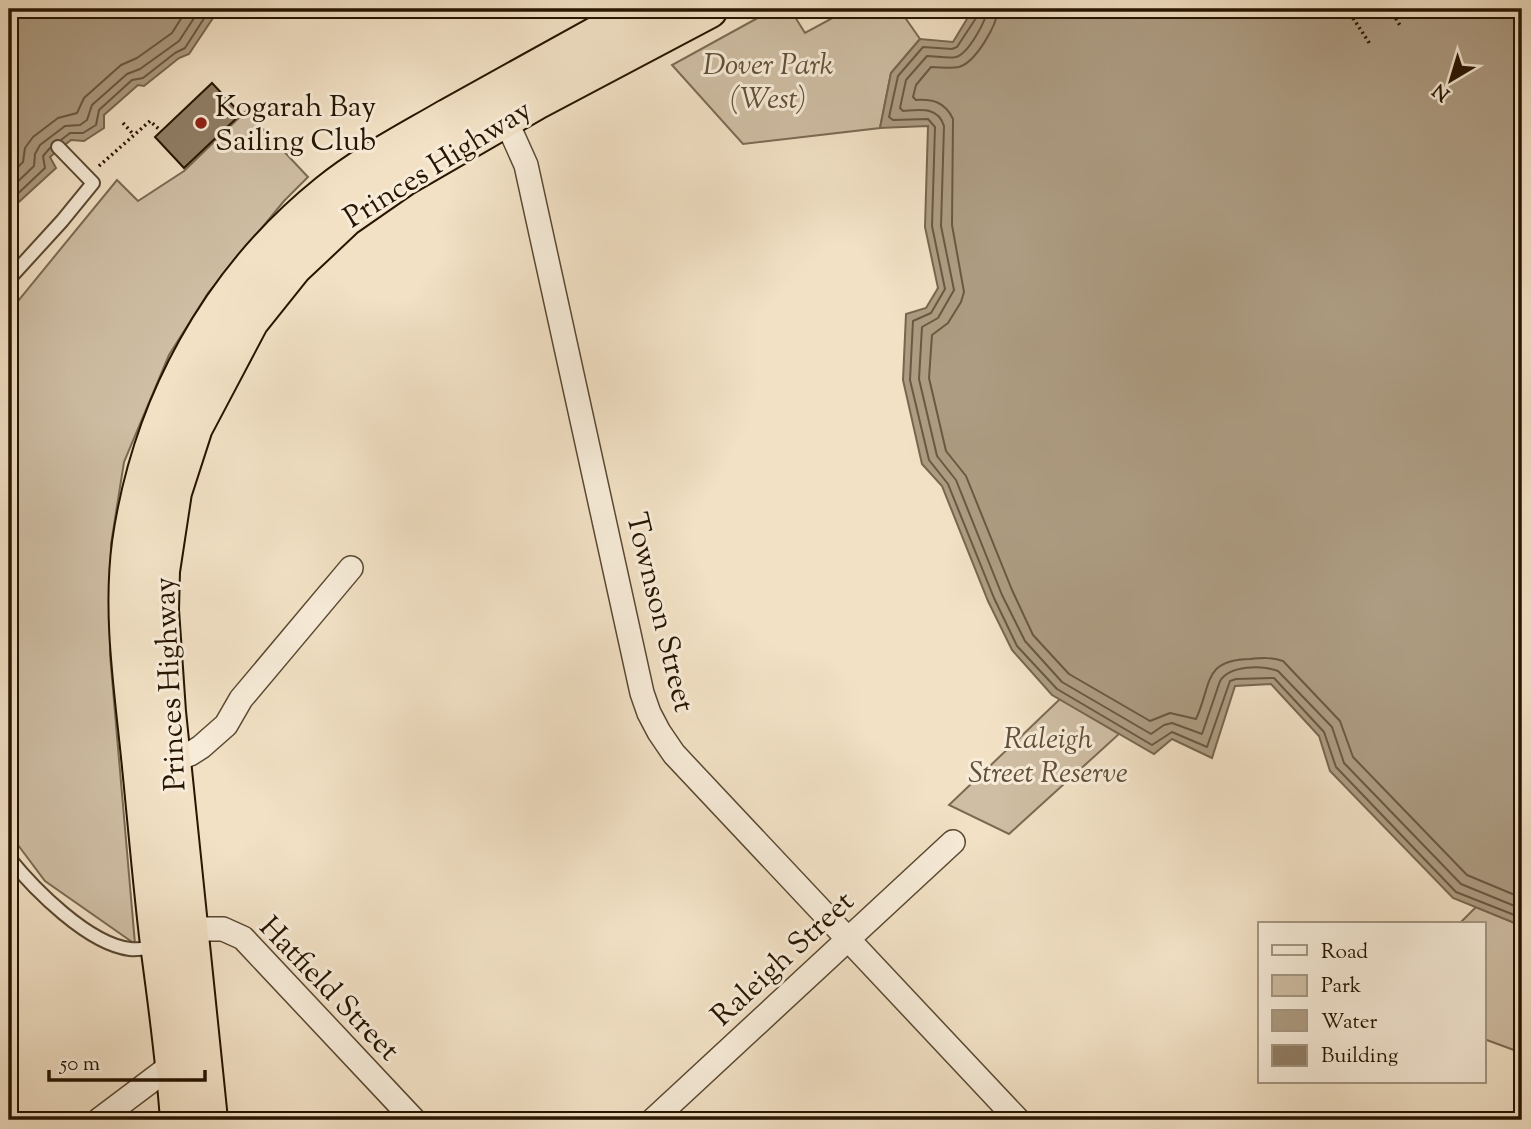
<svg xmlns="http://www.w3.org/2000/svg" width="1531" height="1129" font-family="'Sorts Mill Goudy',serif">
	<rect width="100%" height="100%" fill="#f2e1c5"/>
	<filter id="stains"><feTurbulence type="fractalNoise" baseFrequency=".00286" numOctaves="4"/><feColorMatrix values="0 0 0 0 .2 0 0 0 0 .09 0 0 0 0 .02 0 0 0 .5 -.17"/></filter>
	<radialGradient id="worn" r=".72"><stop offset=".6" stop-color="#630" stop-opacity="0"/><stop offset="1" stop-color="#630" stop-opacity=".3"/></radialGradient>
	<!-- green -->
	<path fill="#cfbea4" stroke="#7b6a52" stroke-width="2" d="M774,9H790L805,33L849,9H899L920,39L891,73L880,128L743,144L672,65Z
		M246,111L308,177L284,201L208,293L169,355L124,462L111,544L110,655L135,944L45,881L9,833V312L117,180L138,201L184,171Z
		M1060,699L1119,734L1009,834L949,805Z
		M1476,907L1522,926V1053L1484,1039V924H1459Z"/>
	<!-- water -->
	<path fill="#ad9c82" stroke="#77664e" stroke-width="2" d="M9,9H219L189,54L179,58L144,86L138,85L104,115V128L84,141L71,140L50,157L56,168L9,211Z
		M973,9H1522V926L1453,898L1330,771L1319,736L1271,684L1235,686L1212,758L1172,739L1154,754L1052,695L1012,650L988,601L942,486L922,464L903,380L906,314L926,308L938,288L925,227L928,126L880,128L891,73L920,39L953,42Z"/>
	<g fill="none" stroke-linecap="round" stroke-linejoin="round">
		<!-- shore -->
		<path stroke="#6a5841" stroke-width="2" d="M978,9V15L957,47L952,49L923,47L898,76L889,117L893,120L928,119L935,127L932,226L945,289L931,313L913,321L910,380L929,460L948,484L994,598L1017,646L1057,689L1152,745L1172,732L1207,747L1230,681L1236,679L1274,678L1324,732L1336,767L1456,892L1522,918
			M987,9C987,20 968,54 956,57C948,59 936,56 927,56L906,80L900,108L903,111C920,110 938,106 944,126L941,226L954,290L938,318L922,327L919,379L937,456L956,480L1002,595L1025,641L1062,682L1151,734L1164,725L1172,723L1202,734L1220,681C1230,665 1262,665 1278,671L1332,727L1344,763L1461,884L1522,909
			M998,9C997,25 976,62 959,67C950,69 940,67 931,67L916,85L913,97L916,100C933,99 945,102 953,119L952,225L964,292L961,302L948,323L932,335L929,378L946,451L966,476L1012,590L1033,635L1069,674L1150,721L1170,713L1196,719C1212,685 1202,660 1250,659C1261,658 1272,657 1283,661L1340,721L1353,757L1467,875L1522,898
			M61,140L70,133H83L96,125L99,110L132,80L143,78L175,53L185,48L210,9
			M9,176L23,162L25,148L33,137L58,118L77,113L84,98L121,65L137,58L172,33L187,9
			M9,190L34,166L35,154L40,145L65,126L80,125L87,120L92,105L127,74L140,69L179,41L200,9
			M9,202L45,168L43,156L50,148"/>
	</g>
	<!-- building -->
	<path fill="#917f66" stroke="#271500" stroke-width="2" d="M212,83L241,114L184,168L155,137Z"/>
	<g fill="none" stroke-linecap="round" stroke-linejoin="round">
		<!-- lane casing -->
		<g stroke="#5a4831" stroke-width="16">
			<path id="lane" d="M9,279L62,221L93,183L58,147
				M9,858C34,889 88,944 130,949C138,950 148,948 157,947"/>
		</g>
		<!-- street casing -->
		<g stroke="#5a4831" stroke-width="26">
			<path id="street" d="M503,119L513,136L526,165L642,693L649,713L659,732L674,754L1018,1120
				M172,761L190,754L201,747L226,725L241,699L351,568
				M188,929H223L243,938L414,1120
				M99,1120L176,1062
				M653,1120L953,842"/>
		</g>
		<!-- highway casing -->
		<g stroke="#271500" stroke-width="42">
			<path id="highway" d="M180,1120C176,1061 168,1003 160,944C152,878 147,813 140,747C133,680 123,610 132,543C152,406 220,281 328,194C365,164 408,142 449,118C515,81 581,45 646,9
				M208,1120L166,712L159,610L160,571L172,492L193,427L249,321L293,266L345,217L404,176L534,101L708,9"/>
		</g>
		<!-- path -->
		<path stroke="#271500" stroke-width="3.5" stroke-dasharray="2 3.5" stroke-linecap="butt" d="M1347,9L1370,44
			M1390,9L1401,27
			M1353,19L1368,9
			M123,123L134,135
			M99,166L150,121L161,131"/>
		<!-- lane -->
		<use href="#lane" stroke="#f7ecd9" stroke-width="12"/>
		<!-- street -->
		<use href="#street" stroke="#f7ecd9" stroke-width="23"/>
		<!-- highway -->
		<use href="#highway" stroke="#f2e1c5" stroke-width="38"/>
	</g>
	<!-- markers -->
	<circle fill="#8f2418" stroke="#f7ecd9" stroke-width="2.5" cx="201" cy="123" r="7"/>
	<g text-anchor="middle" stroke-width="6" stroke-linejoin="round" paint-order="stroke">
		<!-- park labels -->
		<g font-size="30" font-style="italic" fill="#625039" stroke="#f7ecd9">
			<text x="768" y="74">Dover Park<tspan x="768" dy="34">(West)</tspan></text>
			<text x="1048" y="748">Raleigh<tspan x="1048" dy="34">Street Reserve</tspan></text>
		</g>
		<!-- poi labels -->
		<g font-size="30" fill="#271500" stroke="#f7ecd9" text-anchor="start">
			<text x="215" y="116">Kogarah Bay<tspan x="215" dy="34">Sailing Club</tspan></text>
		</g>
		<!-- street labels -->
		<g font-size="30" fill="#271500" stroke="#f7ecd9">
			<text transform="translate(437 163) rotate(-32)" y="10">Princes Highway</text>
			<text transform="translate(661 612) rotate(76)" y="10">Townson Street</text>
			<text transform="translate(169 684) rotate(-93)" y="10">Princes Highway</text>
			<text transform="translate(782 958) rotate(-43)" y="10">Raleigh Street</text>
			<text transform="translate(330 988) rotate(46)" y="10">Hatfield Street</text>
		</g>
	</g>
	<!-- margin -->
	<rect width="1531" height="1129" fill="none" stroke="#f2e1c5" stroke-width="35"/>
	<rect x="10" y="10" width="1510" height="1108" fill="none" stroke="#271500" stroke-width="3.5"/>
	<rect x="18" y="18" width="1496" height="1094" fill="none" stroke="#271500" stroke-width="2"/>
	<!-- legend -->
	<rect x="1258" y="922" width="228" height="161" fill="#f7ecd9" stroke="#a49682" stroke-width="2"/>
	<rect x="1272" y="945" width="35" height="10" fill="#f7ecd9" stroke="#a49682" stroke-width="2"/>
	<text x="1321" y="958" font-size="21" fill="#271500">Road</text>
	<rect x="1272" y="975" width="35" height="21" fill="#cfbea4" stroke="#a49682" stroke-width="2"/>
	<text x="1321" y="992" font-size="21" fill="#271500">Park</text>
	<rect x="1272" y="1010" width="35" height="21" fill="#ad9c82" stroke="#a49682" stroke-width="2"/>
	<text x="1321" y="1028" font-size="21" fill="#271500">Water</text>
	<rect x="1272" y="1045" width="35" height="21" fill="#917f66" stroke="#a49682" stroke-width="2"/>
	<text x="1321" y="1062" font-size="21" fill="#271500">Building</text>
	<!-- north arrow -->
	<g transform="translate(1451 80) rotate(218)" stroke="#f7ecd9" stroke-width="5" paint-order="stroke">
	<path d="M0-5L12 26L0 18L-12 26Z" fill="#271500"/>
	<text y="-10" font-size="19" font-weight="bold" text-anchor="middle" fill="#271500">N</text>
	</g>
	<!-- scale -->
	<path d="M49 1070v10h156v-10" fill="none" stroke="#271500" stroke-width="3.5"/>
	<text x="60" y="1070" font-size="21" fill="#271500" stroke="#f7ecd9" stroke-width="5" paint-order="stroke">50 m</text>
	<rect width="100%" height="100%" filter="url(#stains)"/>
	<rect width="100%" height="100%" fill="url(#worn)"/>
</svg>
